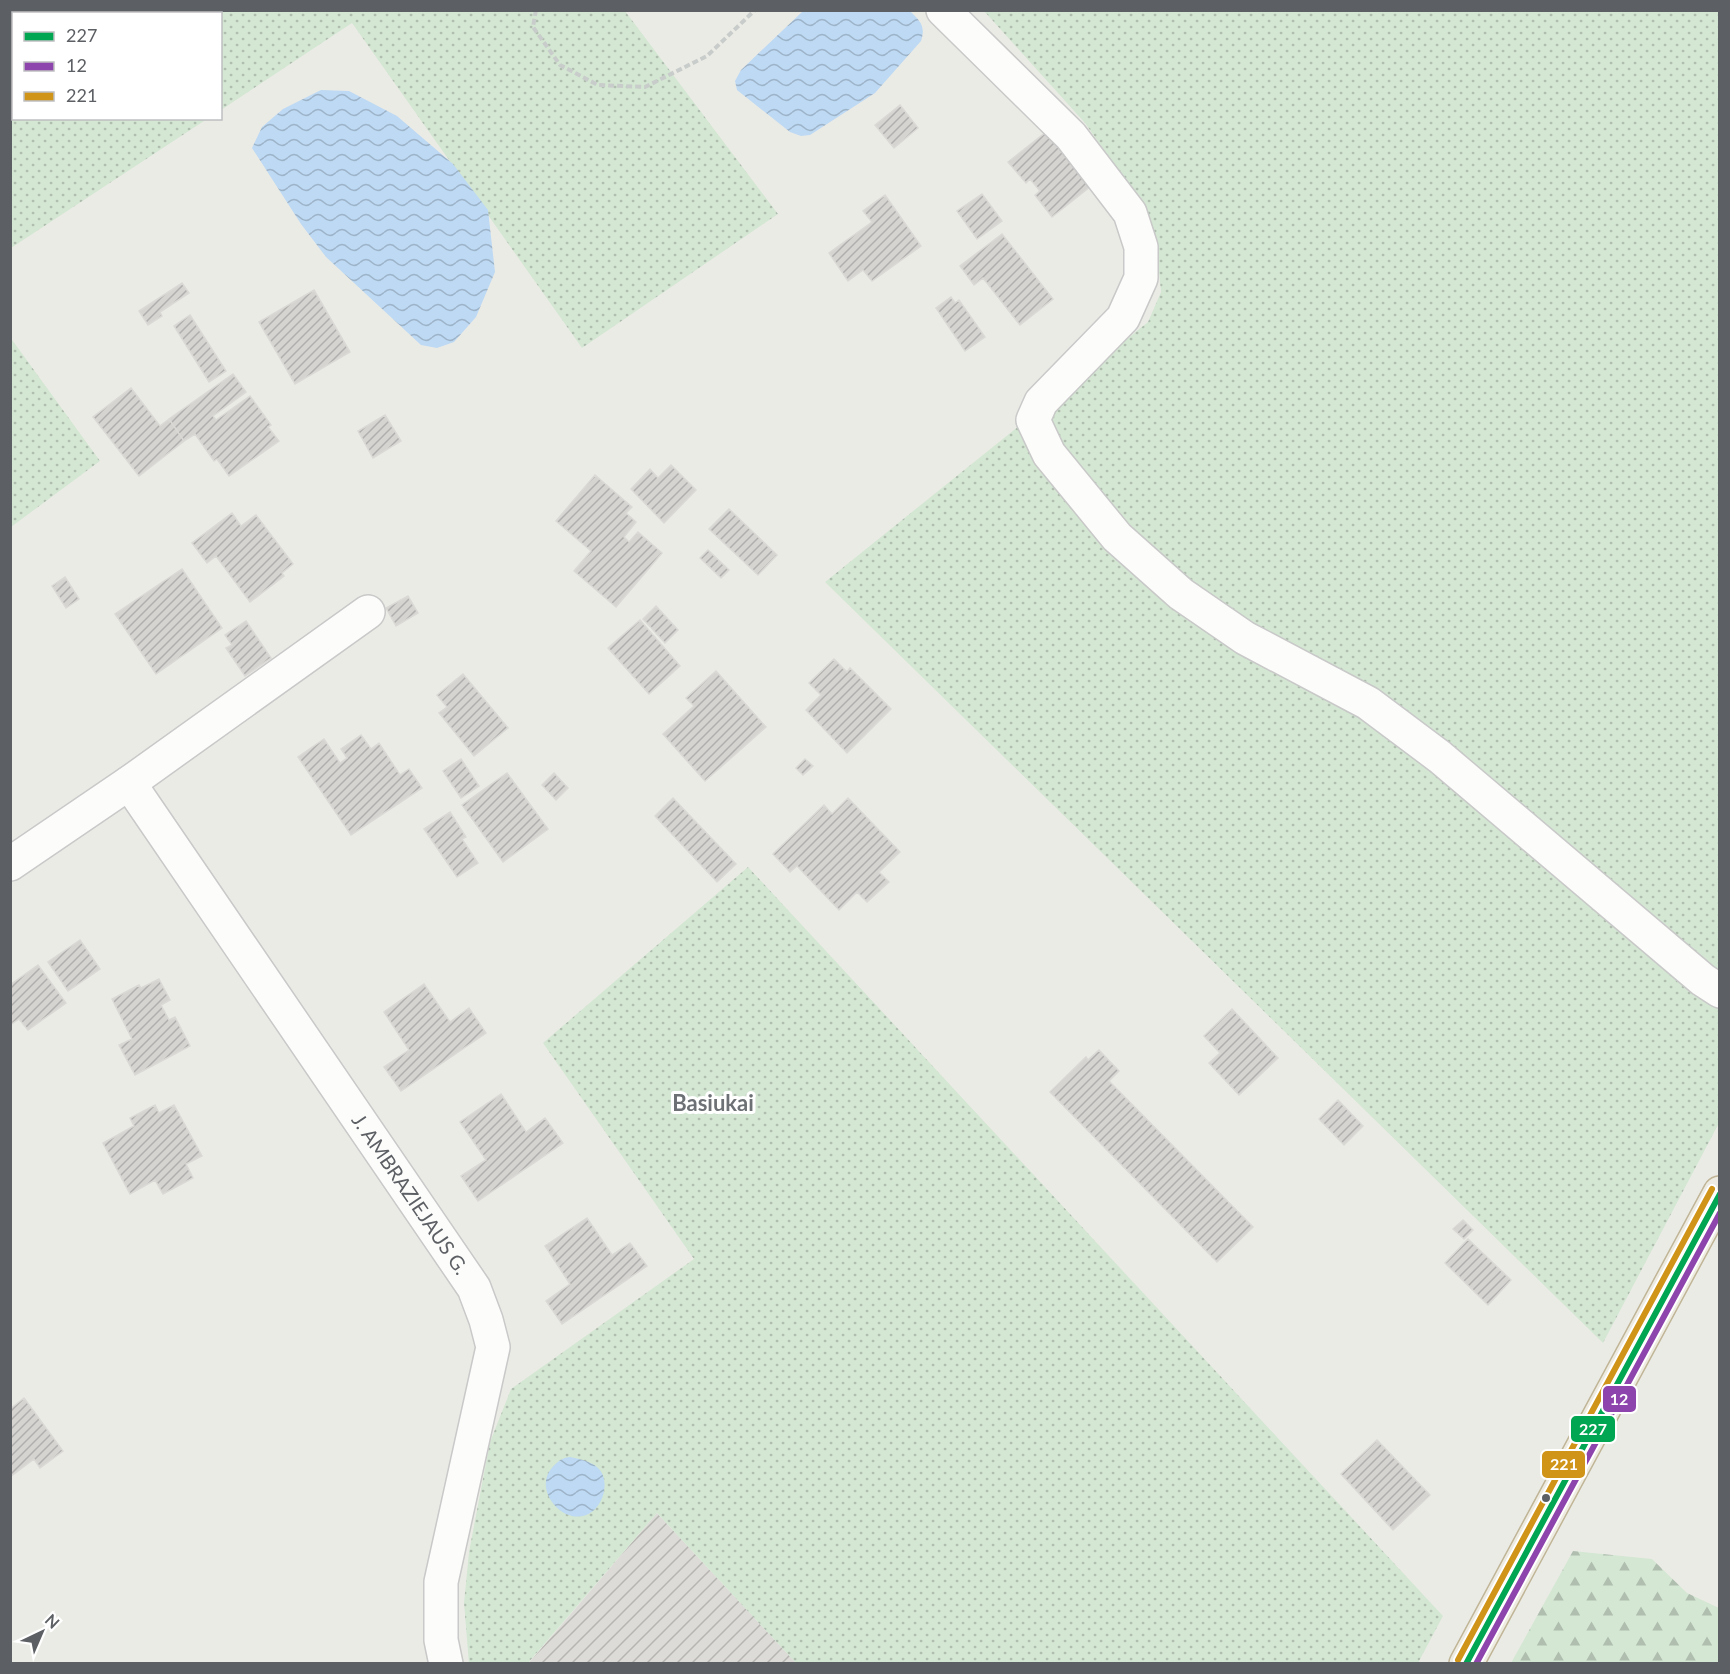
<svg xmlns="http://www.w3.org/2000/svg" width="1730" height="1674" font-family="Lato,sans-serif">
	<defs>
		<pattern id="industrial-furrows" width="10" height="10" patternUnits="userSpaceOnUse" patternTransform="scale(1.5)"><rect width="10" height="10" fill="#dcdbd7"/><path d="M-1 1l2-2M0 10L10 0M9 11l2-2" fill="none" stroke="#b6b5b2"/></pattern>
		<pattern id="grass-dots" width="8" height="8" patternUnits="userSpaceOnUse" patternTransform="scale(1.5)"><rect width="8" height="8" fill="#d4e7d3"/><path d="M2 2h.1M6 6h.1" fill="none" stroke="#afbeaf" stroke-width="1.8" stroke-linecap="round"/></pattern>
		<pattern id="forest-firs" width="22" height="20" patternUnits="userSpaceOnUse" patternTransform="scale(1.5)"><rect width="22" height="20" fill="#d4e7d3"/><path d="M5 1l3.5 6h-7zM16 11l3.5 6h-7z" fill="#afbeaf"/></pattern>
		<pattern id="water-waves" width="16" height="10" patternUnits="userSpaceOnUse" patternTransform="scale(1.5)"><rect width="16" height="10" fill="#bdd9f3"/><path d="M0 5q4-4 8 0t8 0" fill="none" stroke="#9db3c8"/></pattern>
		<pattern id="building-hatch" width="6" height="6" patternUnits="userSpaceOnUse" patternTransform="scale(1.5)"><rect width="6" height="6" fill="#d5d4d1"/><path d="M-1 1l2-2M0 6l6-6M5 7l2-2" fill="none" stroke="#b0afad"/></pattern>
	</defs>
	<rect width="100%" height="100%" fill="#ebebe6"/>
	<!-- industrial -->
	<path fill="url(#industrial-furrows)" d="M657,1513L796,1663L528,1664Z"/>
	<!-- grass -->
	<path fill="url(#grass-dots)" d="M11,10L625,11L778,214L582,348L352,23L221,110L220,14H14V118L207,119L11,248Z
		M984,11H1719V1123L1603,1343L825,582L1148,322L1161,292L1156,241L1134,193L1085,123Z
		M10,337L100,461L11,527H10Z
		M748,867L1443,1616L1418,1663H796L657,1513L528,1663L469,1664L464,1603L469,1552L490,1442L511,1389L694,1259L543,1043Z"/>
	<!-- forest -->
	<path fill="url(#forest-firs)" d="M1573,1551L1652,1559L1687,1593L1719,1608V1663H1511Z"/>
	<!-- water -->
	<path fill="url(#water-waves)" d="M803,11H910C920,21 926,26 921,41L875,93L810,135L801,136L790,132L737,90L735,81L741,70Z
		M321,90L349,91L397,116L453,164L488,210L495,272L476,317L454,342L437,348L421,345L326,257L301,224L252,148L262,127L283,109Z
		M570,1457C590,1461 608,1466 604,1491C603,1498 599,1506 593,1511C569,1531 532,1493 551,1469C557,1462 561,1458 570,1457Z"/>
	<!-- building -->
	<path fill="url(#building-hatch)" stroke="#dad9d6" stroke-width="1.5" d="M900,105L918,128L894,148L875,125Z
		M1046,132L1090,187L1052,217L1035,195L1040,191L1030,179L1026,183L1008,162Z
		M982,194L1002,221L977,239L957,211Z
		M885,195L921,246L872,281L863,270L848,281L829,253L872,222L863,211Z
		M1002,234L1053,299L1020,325L983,278L974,285L960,266Z
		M182,283L189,293L160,312L162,316L148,325L139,311Z
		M314,290L350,352L295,384L259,322Z
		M951,297L955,303L959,300L985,337L965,351L936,308Z
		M190,315L226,371L209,382L174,326Z
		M233,374L246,392L213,416L216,420L250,396L271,425L268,427L279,441L229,476L217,459L214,461L195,434L184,441L169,419Z
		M131,388L160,426L169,419L184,441L139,476L93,417Z
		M385,415L401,441L373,458L358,431Z
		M671,465L696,490L664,523L631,489L650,469L658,478Z
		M595,475L632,507L626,513L636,522L624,537L629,542L638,532L662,553L616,607L574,571L591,551L556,521Z
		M729,509L777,555L758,575L709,529Z
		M232,513L241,526L256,515L293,564L282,573L284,576L250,602L216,556L207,563L192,543Z
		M708,550L729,570L721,578L700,558Z
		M182,569L222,628L156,674L115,614Z
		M65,577L79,599L66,608L52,586Z
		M408,596L418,613L396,626L386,608Z
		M656,606L678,630L665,643L643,619Z
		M640,620L680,666L649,694L608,648Z
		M246,621L271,658L245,676L226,648L232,645L225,635Z
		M834,659L847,672L850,668L891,709L847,753L806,710L821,695L809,683Z
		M716,671L766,727L705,781L663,734L694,706L686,698Z
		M463,674L508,728L474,756L439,713L447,707L437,695Z
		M361,735L371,749L379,743L400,775L409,769L422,788L351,835L298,757L324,739L340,763L347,758L341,749Z
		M461,759L479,786L461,798L443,771Z
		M805,759L813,766L803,775L796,768Z
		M507,773L548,829L503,862L462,805Z
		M554,773L568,788L556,800L542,785Z
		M673,798L736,864L717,882L655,816Z
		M848,798L900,852L879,872L889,882L867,902L857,892L839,910L797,866L790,872L773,854L824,805L832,814Z
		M450,812L466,837L462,839L478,863L457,877L424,829Z
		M80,940L100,969L68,991L48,962Z
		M38,965L66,1003L28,1030L19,1019L10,1025V985Z
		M159,979L170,1000L161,1005L169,1020L175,1017L190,1046L135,1075L119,1045L132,1039L112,999L139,985L141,988Z
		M424,984L450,1022L469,1008L486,1033L401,1091L384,1067L409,1050L384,1012Z
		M1232,1009L1278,1058L1239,1095L1209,1063L1220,1053L1204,1036Z
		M1099,1050L1119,1071L1109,1081L1253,1227L1217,1262L1050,1092L1086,1057L1088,1060Z
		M501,1094L526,1132L545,1118L563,1143L478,1201L461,1176L486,1160L460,1122Z
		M1338,1100L1363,1126L1344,1145L1319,1119Z
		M155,1105L159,1113L174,1105L202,1156L186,1164L193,1178L163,1194L155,1180L130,1194L103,1143L134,1126L130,1118Z
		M587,1218L612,1255L630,1243L647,1266L562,1324L546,1301L570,1284L545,1246Z
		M1463,1220L1473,1230L1464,1239L1453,1229Z
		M1468,1239L1511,1280L1488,1305L1445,1263Z
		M24,1398L63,1451L40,1468L34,1459L10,1477V1409Z
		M1377,1440L1430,1495L1393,1530L1341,1474Z"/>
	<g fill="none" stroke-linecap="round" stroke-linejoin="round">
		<!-- minor casing -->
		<g stroke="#c8c9c8" stroke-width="36">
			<g id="minor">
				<path d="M943,10L1071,136L1130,213L1141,247V278L1123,318L1041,402L1033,420L1049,454L1117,537L1181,594L1245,638L1368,703L1440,757L1703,980L1720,991"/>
				<path id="s1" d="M129,783L474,1288L486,1320L493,1347L441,1582V1640L446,1664"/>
				<path d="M10,864L129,783L368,612"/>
			</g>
		</g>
		<!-- highway casing -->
		<g stroke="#c0b596" stroke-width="36">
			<path id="highway" d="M1466,1664L1720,1193"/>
		</g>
		<!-- path -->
		<path stroke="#c8ccca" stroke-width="4" stroke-dasharray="6 3" stroke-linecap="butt" d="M536,10L533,27L560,65L598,85L645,87L707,56L755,10"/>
		<!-- minor -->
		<use href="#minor" stroke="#fcfcfb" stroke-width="33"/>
		<!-- highway -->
		<use href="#highway" stroke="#eeece2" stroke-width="33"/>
		<!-- bus-1 casing -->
		<g stroke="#fff" stroke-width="10">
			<path id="bus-1" d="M1466,1664L1720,1194"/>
		</g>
		<!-- bus-2 casing -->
		<g stroke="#fff" stroke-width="10">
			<path id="bus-2" d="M1476,1664L1720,1213"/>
		</g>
		<!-- bus-3 casing -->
		<g stroke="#fff" stroke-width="10">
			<path id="bus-3" d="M1458,1660L1712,1189"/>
		</g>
		<!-- bus-1 -->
		<use href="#bus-1" stroke="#00a651" stroke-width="6"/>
		<!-- bus-2 -->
		<use href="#bus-2" stroke="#8e44ad" stroke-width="6"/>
		<!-- bus-3 -->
		<use href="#bus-3" stroke="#d09419" stroke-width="6"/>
	</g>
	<!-- markers -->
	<circle fill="#5c5f63" stroke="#fff" stroke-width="2" cx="1546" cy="1498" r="5"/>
	<g text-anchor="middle" stroke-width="6" stroke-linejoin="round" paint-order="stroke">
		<!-- street labels -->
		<g font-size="20" fill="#5c5f63" stroke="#fff">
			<text dy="7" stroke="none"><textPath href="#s1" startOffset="498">J. AMBRAZIEJAUS G.</textPath></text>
		</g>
		<!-- quarter labels -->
		<g font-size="22" font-weight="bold" fill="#6d7175" stroke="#fff">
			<text x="713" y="1111">Basiukai</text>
		</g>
	</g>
	<g stroke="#fff" stroke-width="2">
		<rect x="1602" y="1385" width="35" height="28" rx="6" fill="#8e44ad"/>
		<rect x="1570" y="1415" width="46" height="28" rx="6" fill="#00a651"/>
		<rect x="1541" y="1450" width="45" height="29" rx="6" fill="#d09419"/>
	</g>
	<g font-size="16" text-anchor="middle" font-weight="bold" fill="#fff">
		<text x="1619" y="1405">12</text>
		<text x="1593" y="1435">227</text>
		<text x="1564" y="1470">221</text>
	</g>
	<!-- border -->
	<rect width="1730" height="1674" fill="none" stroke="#5c5f63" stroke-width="24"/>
	<!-- legend -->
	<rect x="12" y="12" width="210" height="108" fill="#ffffff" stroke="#bebfc1" stroke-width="1.5"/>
	<rect x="24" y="32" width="30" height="9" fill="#00a651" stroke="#bebfc1" stroke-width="1.5"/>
	<text x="66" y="42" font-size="18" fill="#5c5f63">227</text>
	<rect x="24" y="62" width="30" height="9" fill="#8e44ad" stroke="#bebfc1" stroke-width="1.5"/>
	<text x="66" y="72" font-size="18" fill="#5c5f63">12</text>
	<rect x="24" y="92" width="30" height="9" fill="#d09419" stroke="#bebfc1" stroke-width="1.5"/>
	<text x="66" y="102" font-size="18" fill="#5c5f63">221</text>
	<!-- north arrow -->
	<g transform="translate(42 1632) rotate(44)" stroke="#ffffff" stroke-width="4.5" paint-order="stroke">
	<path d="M0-4.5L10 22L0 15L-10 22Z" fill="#5c5f63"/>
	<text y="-9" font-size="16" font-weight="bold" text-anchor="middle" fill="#5c5f63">N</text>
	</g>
</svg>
